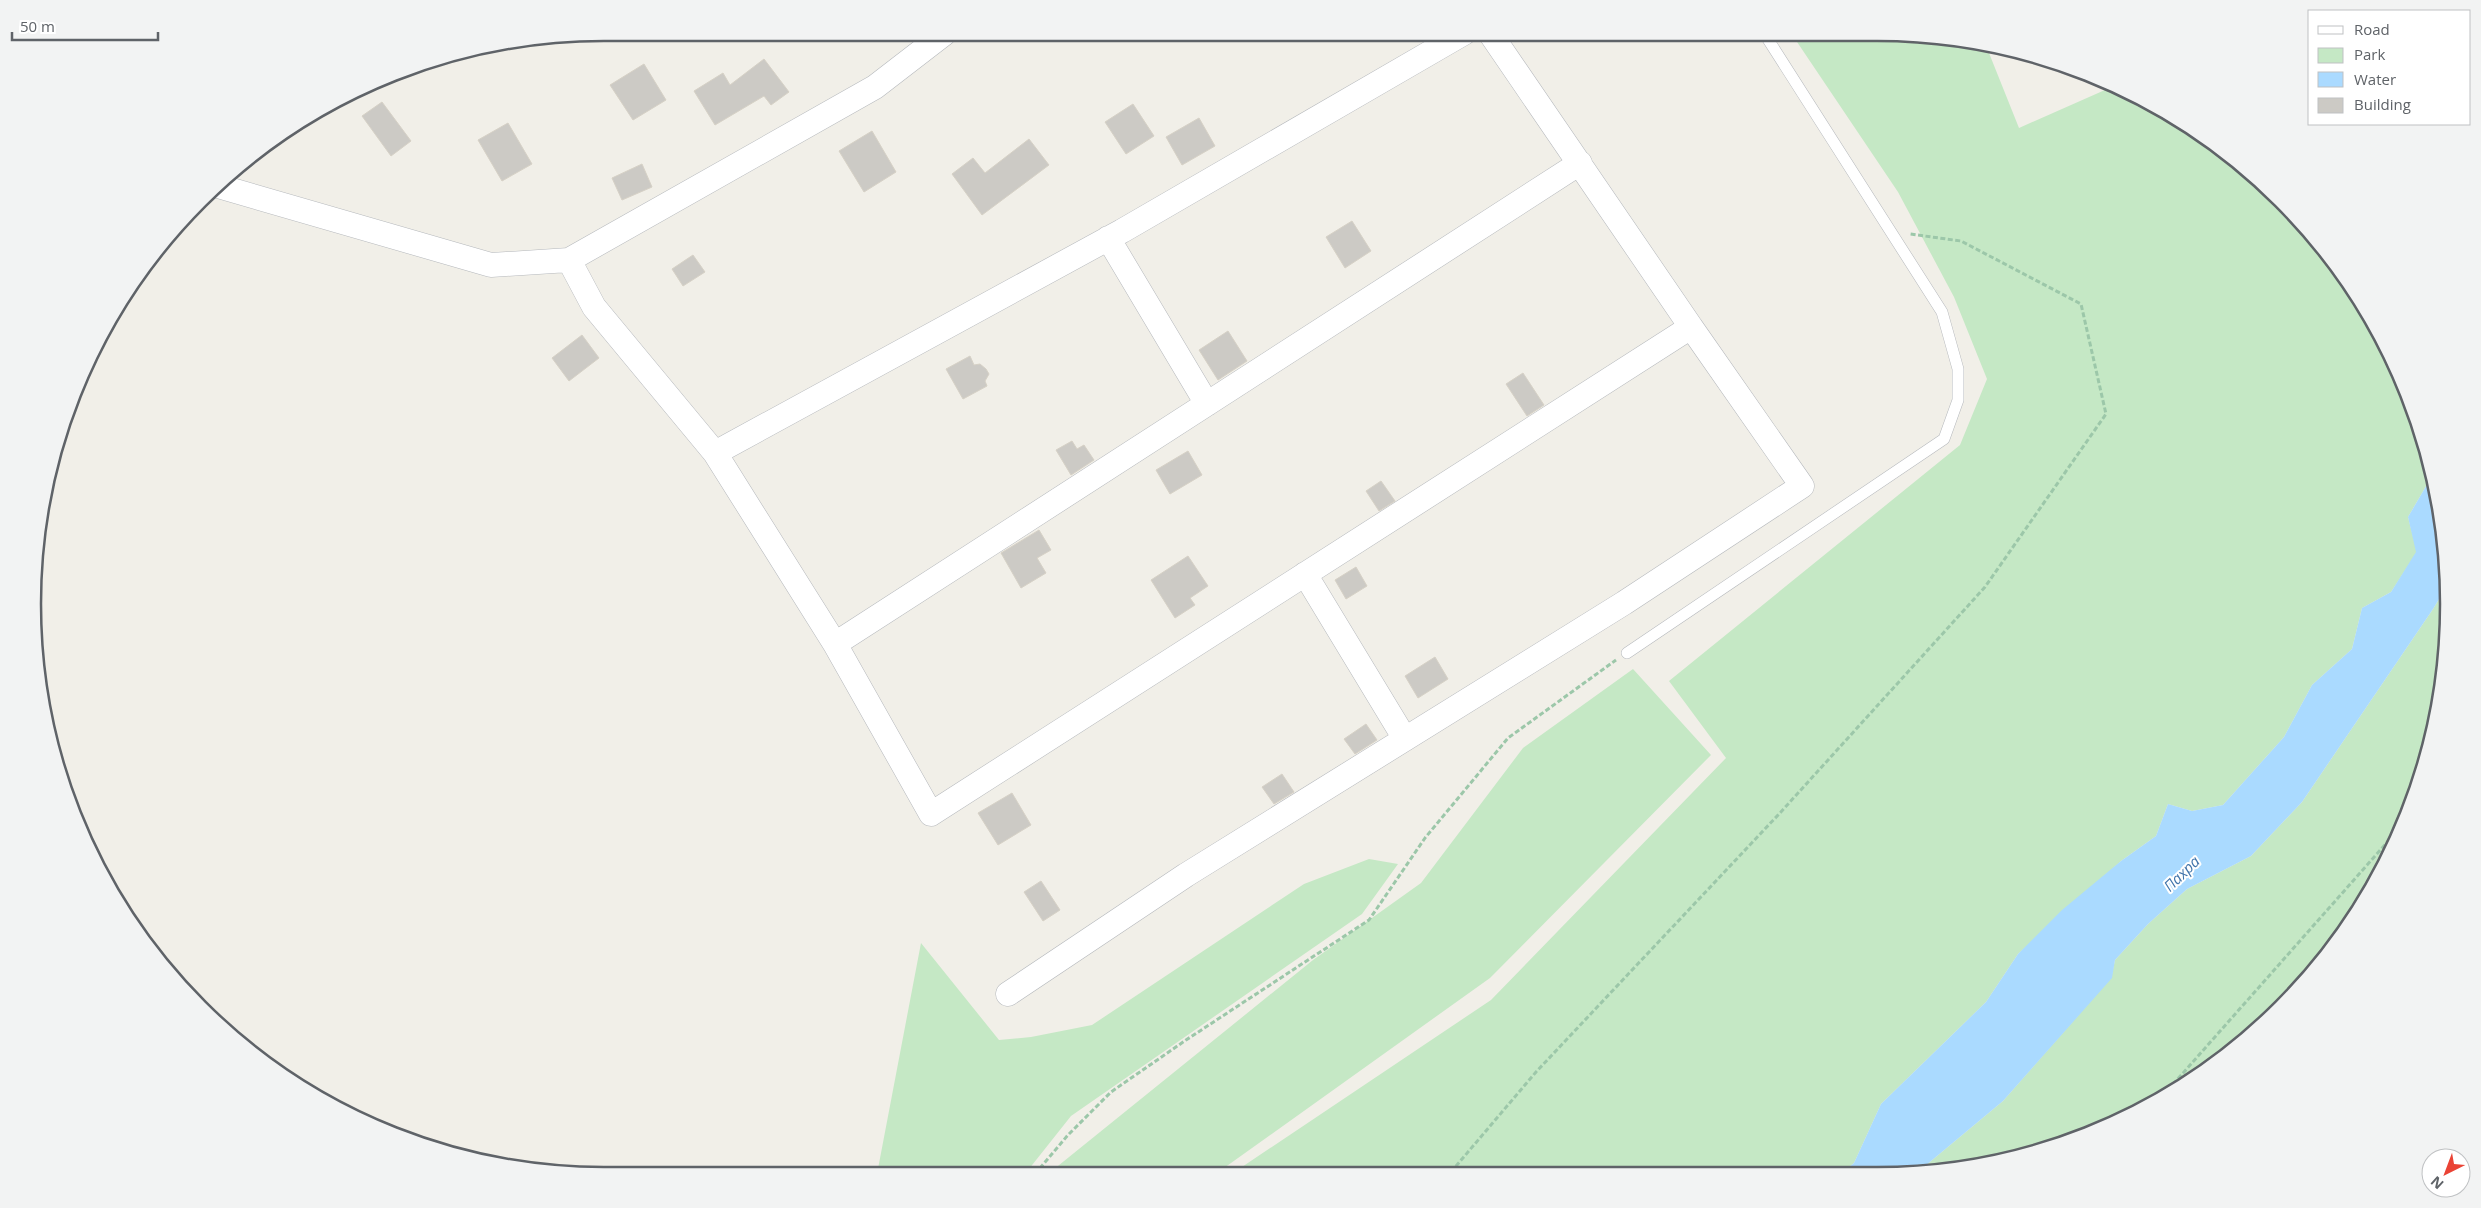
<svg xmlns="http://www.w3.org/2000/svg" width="2481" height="1208" font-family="'Open Sans',sans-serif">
	<rect width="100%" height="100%" fill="#f1efe8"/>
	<!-- green -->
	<path fill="#c5e8c5" d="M1791,33H1877L1985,43L2019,128L2114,86L2195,129L2281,200L2352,287L2405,386L2432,476L2408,517L2417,552L2391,592L2362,608L2352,649L2312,685L2284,737L2223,805L2192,811L2168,804L2156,836L2121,861L2018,954L1986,1002L1881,1104L1854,1163L1844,1171L1233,1173L1491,1000L1726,758L1669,681L1960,445L1987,379L1954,297L1898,192Z
		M2447,586L2448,604L2437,716L2405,823L2331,952L2225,1057L2096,1132L1952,1171H1919L2003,1101L2111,978L2115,960L2148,924L2187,889L2251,856L2302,802L2433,609Z
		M1633,669L1711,755L1490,978L1217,1173L1048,1174L1313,960L1421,883L1523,748Z
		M1369,859L1398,864L1362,914L1071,1116L1025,1174H877L921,943L999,1040L1031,1037L1092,1025L1304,884Z"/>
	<!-- water -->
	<path fill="#aadaff" d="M2432,476L2438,493L2447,586L2433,609L2302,802L2251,856L2187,889L2148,924L2115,960L2112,978L2003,1101L1919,1171H1844L1854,1163L1881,1104L1986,1002L2018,954L2062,910L2121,861L2156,836L2168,804L2192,811L2223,805L2284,737L2312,685L2352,649L2362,608L2391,592L2416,552L2408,517Z"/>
	<!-- building -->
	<path fill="#cccac5" stroke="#d6d1c6" d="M764,59L789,92L771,105L764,96L715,125L694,91L723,73L730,85Z
		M644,64L666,100L633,120L610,85Z
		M382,102L411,141L391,156L362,116Z
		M1133,104L1154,136L1126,154L1105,122Z
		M1199,118L1215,146L1182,165L1166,137Z
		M508,123L532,164L502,181L478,140Z
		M872,131L896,172L864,192L839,151Z
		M1029,139L1049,165L982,215L952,174L973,158L985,173Z
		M642,164L652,187L622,200L612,178Z
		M1352,221L1371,251L1345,268L1326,237Z
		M693,255L705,272L683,286L672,269Z
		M1228,331L1247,361L1218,380L1199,350Z
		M582,335L599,358L569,381L552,358Z
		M970,356L974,365L980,364L986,369L989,374L985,381L987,386L963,399L946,369Z
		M1523,373L1544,405L1527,416L1506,384Z
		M1072,441L1077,449L1084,445L1094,460L1071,475L1056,450Z
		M1188,451L1202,475L1170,494L1156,470Z
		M1381,481L1395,501L1379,511L1366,491Z
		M1039,530L1051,550L1037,558L1046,573L1021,588L1001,553Z
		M1188,556L1208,586L1190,598L1195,605L1175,618L1151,580Z
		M1356,567L1367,586L1346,599L1335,580Z
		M1435,657L1448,679L1418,698L1405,676Z
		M1366,724L1377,740L1355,754L1344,739Z
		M1282,774L1294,792L1274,804L1262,787Z
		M1012,793L1031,825L998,845L978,813Z
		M1041,881L1060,910L1043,921L1024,892Z"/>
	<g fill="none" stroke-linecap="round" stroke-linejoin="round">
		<!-- service casing -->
		<g stroke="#b5b8bc" stroke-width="12">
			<path id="service" d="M1627,653L1944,439L1958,400V369L1942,312L1764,33"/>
		</g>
		<!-- minor casing -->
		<g stroke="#b5b8bc" stroke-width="25">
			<path id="minor" d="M218,186L491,265L569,260L875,87L945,33
				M1108,238L1207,404
				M569,260L594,307L715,453L835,644L931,814L1691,327L1490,33
				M715,453L1122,231L1464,33
				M1305,574L1405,739
				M835,644L1580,163
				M1008,994L1186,875L1624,603L1802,486L1691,327"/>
		</g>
		<!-- path -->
		<path stroke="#9cc7a9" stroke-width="3" stroke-dasharray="5 2.5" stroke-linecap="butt" d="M2168,1090L2406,821
			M1451,1172L1536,1072L1779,814L1985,587L2106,414L2081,304L1961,241L1910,234
			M1035,1174L1068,1135L1111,1092L1186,1040L1369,920L1425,838L1508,738L1616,660"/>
		<!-- service -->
		<use href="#service" stroke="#fff" stroke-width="11"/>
		<!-- minor -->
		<use href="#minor" stroke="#fff" stroke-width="24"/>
	</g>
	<g text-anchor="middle" stroke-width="4" stroke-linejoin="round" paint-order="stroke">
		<!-- water labels -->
		<g font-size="15" font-style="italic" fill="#4174aa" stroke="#fff">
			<text transform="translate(2182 874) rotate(-44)" y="5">Пахра</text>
		</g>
	</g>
	<!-- crop -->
	<path d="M0 0H2481V1208H0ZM604 41H1877A563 563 0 0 1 2440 604V604A563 563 0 0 1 1877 1167H604A563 563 0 0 1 41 604V604A563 563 0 0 1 604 41Z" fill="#f2f3f3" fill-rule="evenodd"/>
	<path fill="none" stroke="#5f6368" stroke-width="2.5" d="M604 41H1877A563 563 0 0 1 2440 604V604A563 563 0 0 1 1877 1167H604A563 563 0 0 1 41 604V604A563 563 0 0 1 604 41Z"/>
	<!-- legend -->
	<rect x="2308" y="10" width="162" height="115" fill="#ffffff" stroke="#bfc1c3"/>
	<rect x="2318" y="26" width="25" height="8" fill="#ffffff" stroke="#bfc1c3"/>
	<text x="2354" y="35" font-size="15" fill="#5f6368">Road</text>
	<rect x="2318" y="48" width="25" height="15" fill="#c5e8c5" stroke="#bfc1c3"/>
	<text x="2354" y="60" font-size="15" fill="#5f6368">Park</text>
	<rect x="2318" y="72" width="25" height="15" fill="#aadaff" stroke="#bfc1c3"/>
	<text x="2354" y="85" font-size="15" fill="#5f6368">Water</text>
	<rect x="2318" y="98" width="25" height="15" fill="#cccac5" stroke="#bfc1c3"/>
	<text x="2354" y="110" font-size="15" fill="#5f6368">Building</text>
	<!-- north arrow -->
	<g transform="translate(2446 1173) rotate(222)"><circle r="24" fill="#ffffff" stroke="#bfc1c3"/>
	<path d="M0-4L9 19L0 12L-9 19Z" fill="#ea4335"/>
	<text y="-8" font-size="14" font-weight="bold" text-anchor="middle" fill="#5f6368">N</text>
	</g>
	<!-- scale -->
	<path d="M12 32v8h146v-8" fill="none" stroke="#5f6368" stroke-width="2.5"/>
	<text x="20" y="32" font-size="15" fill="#5f6368" stroke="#ffffff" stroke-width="4" paint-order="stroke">50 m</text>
</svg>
